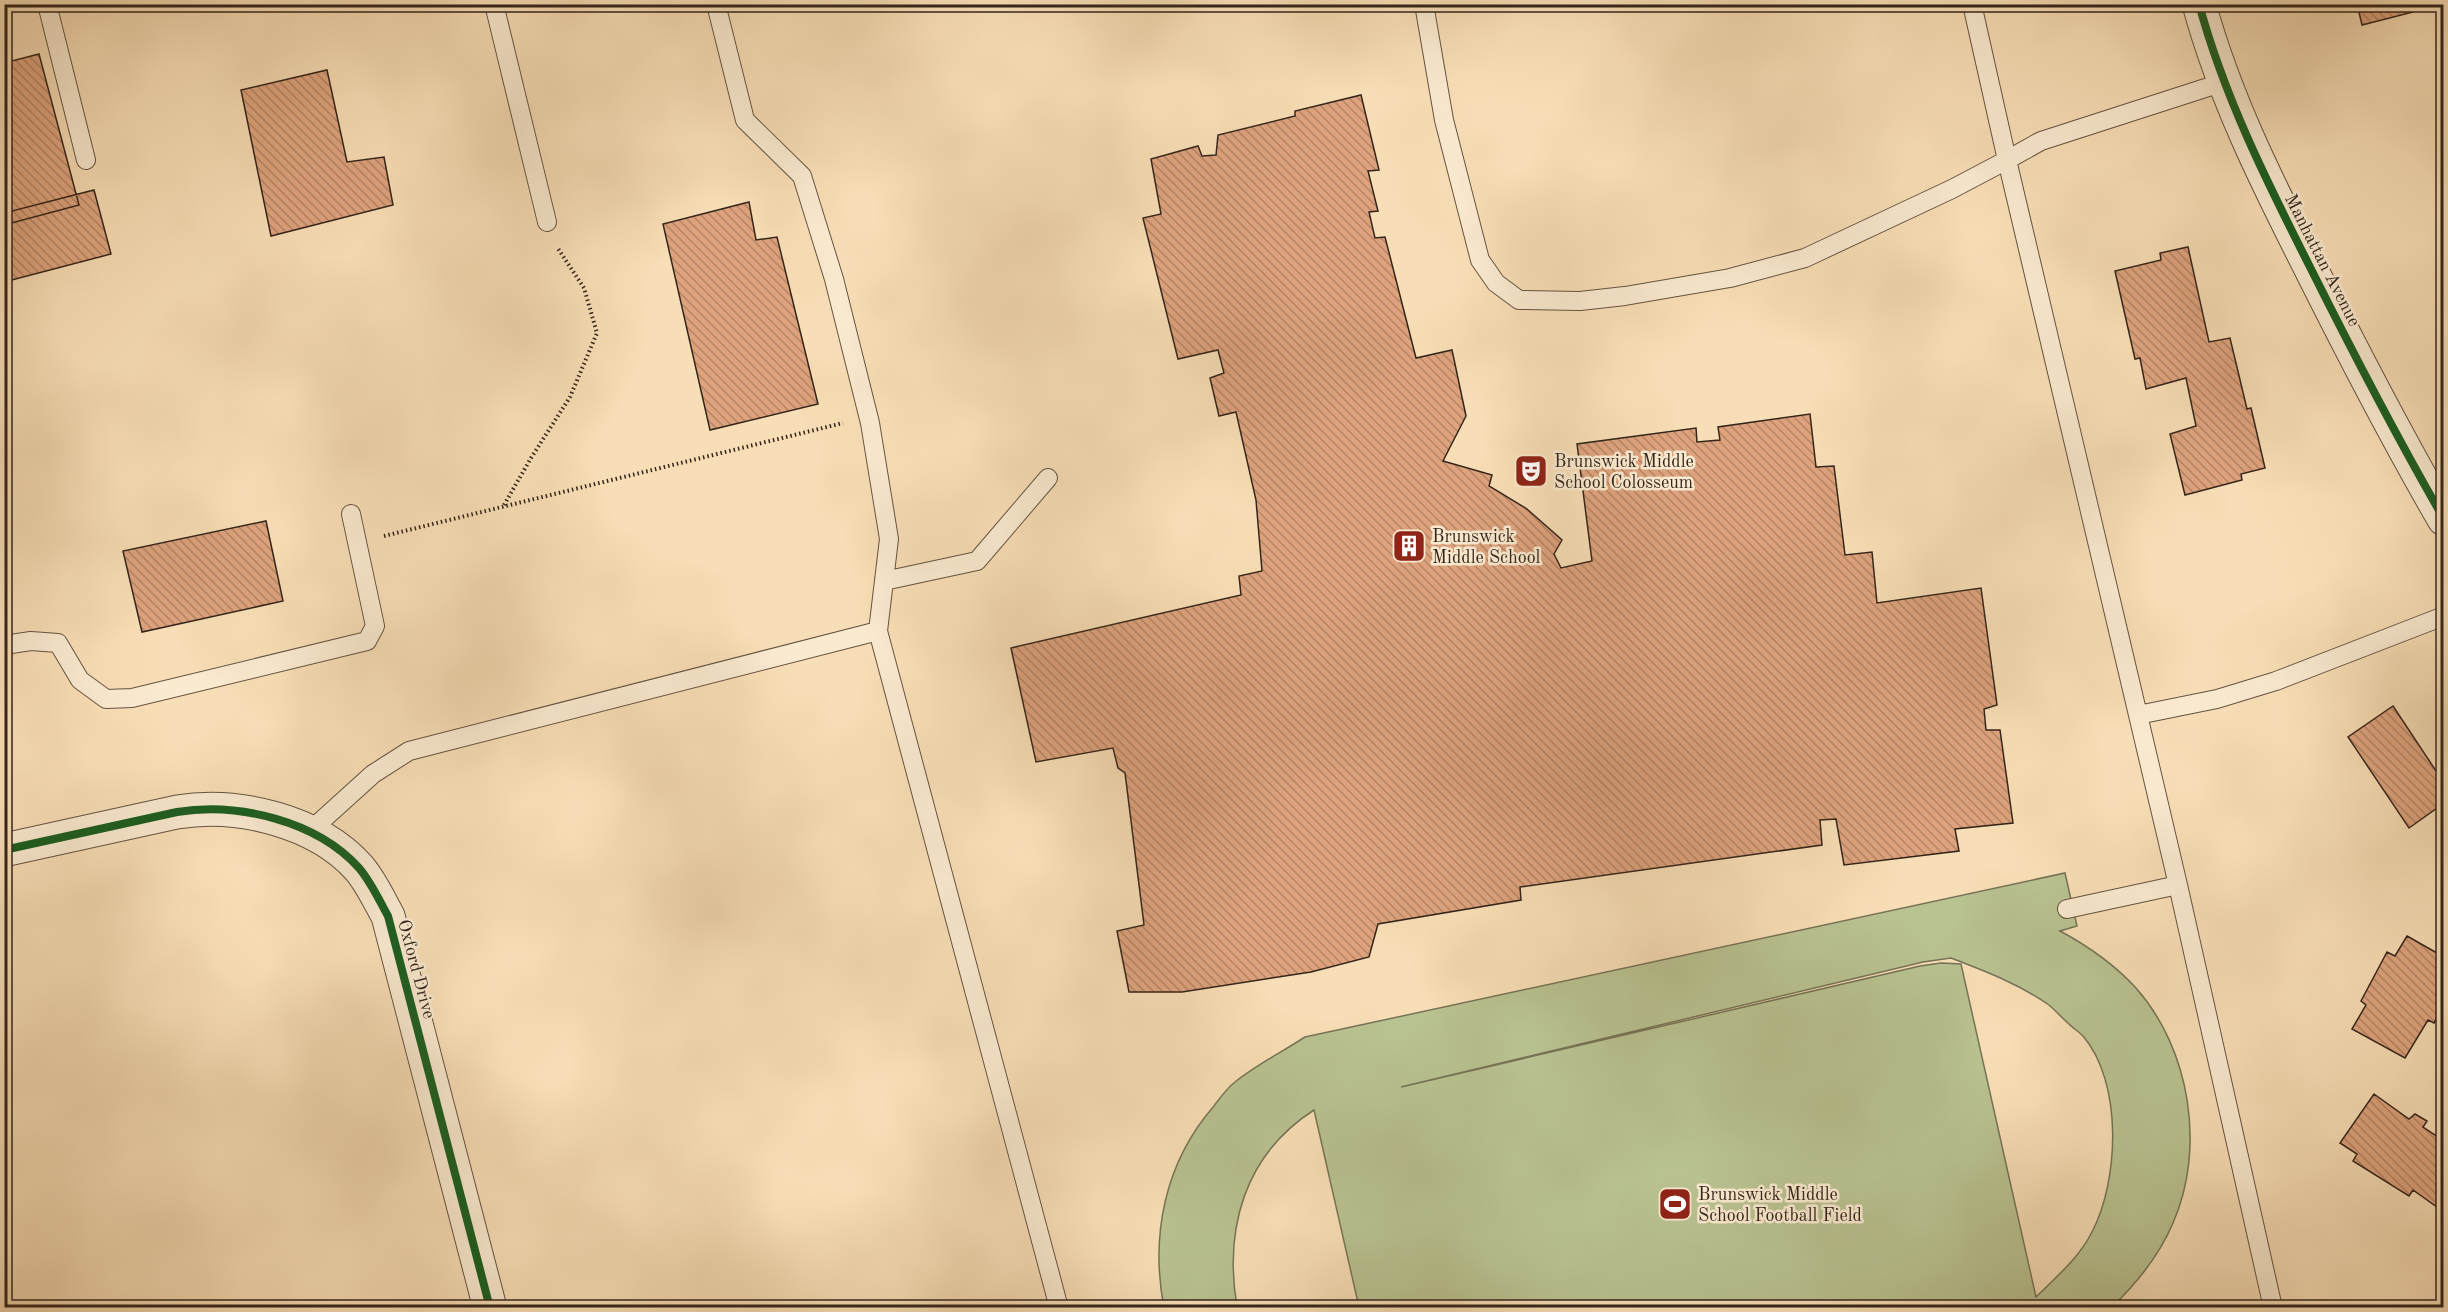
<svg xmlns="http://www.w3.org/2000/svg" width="2448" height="1312" font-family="'Old Standard TT',serif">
	<defs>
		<pattern id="building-back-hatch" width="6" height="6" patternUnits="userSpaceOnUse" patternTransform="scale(1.5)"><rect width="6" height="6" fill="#dea37d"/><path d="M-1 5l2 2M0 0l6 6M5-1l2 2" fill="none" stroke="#b58566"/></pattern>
	</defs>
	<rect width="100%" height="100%" fill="#f8deb6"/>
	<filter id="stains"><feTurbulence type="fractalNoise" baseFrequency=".00333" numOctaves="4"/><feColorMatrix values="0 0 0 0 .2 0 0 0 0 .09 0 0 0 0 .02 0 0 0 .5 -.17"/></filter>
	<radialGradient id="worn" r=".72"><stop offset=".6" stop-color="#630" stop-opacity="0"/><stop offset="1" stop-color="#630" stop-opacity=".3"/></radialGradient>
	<!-- garden -->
	<path fill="#b9c291" stroke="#767456" stroke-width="1.5" fill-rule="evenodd" d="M2065,873L2077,926L2060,931C2088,946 2114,964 2136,988C2190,1049 2206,1148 2173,1223C2159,1256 2137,1283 2112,1307H2011L2019,1304L2003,1308L1359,1307L1314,1110C1244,1155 1224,1229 1237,1307L1164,1308C1150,1235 1165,1162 1214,1106C1220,1098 1227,1088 1235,1082C1256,1065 1282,1052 1305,1037ZM1951,958C1985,971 2019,984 2049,1005C2056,1011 2062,1018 2069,1024C2073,1028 2079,1032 2083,1036C2123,1083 2119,1180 2092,1232C2079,1258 2056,1277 2036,1297L1961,964L1941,963L1920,966L1401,1087L1923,962Z"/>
	<!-- building -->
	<path fill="url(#building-back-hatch)" stroke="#34251b" stroke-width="1.5" d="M2357,4H2411L2413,12L2362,25Z
		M39,54L79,205L4,225V63Z
		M327,70L347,162L384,157L393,205L271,236L241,90Z
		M1361,95L1379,170L1368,171L1378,211L1369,212L1375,238L1385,237L1416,358L1452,350L1466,416L1443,461L1492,475L1489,486L1527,509L1562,540L1554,554L1561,568L1592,561L1577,444L1696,428L1697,442L1720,440L1718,427L1810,414L1816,467L1834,466L1845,555L1872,552L1877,603L1981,588L1997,705L1984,709L1986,730H2000L2013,823L1955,829L1959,851L1844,865L1836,819L1820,820L1822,845L1520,887L1521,900L1378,924L1369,957L1311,972L1182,992H1129L1117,931L1144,925L1125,773L1118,768L1113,748L1036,762L1011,648L1241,595L1239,576L1262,571L1256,500L1236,412L1219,416L1210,378L1224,373L1218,350L1178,359L1143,218L1161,214L1151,159L1198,146L1202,156L1216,155L1218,135L1295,116V111Z
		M94,190L111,254L4,282V213Z
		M749,202L756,240L777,237L818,404L710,430L663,224Z
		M2188,247L2209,342L2230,338L2247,409L2251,408L2265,468L2241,474L2242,480L2185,495L2170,434L2196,426L2186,378L2146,389L2140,358L2135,359L2115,271L2161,260L2160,253Z
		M266,521L283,601L142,632L123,551Z
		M2393,706L2444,783V803L2409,828L2348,737Z
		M2407,936L2444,957V990L2437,1003L2442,1007L2434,1023L2428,1020L2405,1058L2352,1029L2366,1005L2361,1001L2387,952L2395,956Z
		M2374,1094L2409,1119L2415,1114L2427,1121L2423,1127L2444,1141V1212L2413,1190L2409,1196L2353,1161L2357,1154L2340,1143Z"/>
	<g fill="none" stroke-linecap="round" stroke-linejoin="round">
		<!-- service casing -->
		<g stroke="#655342" stroke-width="20">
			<path id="service" d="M47,4L86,160
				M494,4L547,222
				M716,4L745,120L802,176L834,279L870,423L889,539L878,631L1059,1308
				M1424,4L1444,120L1480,260L1496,283L1519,300L1580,301L1625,296L1730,278L1805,258L1952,189L2007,160L2138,715L2217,699L2276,681L2444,616
				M1972,4L2007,160L2041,141L2224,82
				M884,581L977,561L1048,478
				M4,645L31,641L58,643L80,680L106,699L132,698L367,641L375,626L351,514
				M2138,715L2178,885
				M310,831L373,774L409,751L878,631
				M2067,909L2178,885L2273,1308"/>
		</g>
		<!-- minor casing -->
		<g stroke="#655342" stroke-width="35">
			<path id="minor" d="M2199,4C2224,96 2266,180 2309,265C2352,351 2396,436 2444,519
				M4,850L177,812C238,802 317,821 359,868C371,882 379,900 388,916L490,1308"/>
		</g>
		<!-- path -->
		<path stroke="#34251b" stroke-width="4" stroke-dasharray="1.5 3" stroke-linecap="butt" d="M504,505L531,458L570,397L597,333L584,288L557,247
			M384,536L843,423"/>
		<!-- service -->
		<use href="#service" stroke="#faead0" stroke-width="18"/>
		<!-- minor -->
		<use href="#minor" stroke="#faead0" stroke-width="33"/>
		<!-- cycleway casing -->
		<g stroke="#faead0" stroke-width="11">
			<path id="cycleway" d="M2199,4C2224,96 2266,180 2309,265C2352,351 2396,436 2444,519
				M4,850L177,812C238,802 317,821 359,868C371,882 379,900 388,916L490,1308"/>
		</g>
		<!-- cycleway -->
		<use href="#cycleway" stroke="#1b5e20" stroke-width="8"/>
	</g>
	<!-- icons -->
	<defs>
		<g id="theatre-square" transform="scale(1.725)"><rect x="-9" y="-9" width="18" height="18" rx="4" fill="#8f2418" stroke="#faead0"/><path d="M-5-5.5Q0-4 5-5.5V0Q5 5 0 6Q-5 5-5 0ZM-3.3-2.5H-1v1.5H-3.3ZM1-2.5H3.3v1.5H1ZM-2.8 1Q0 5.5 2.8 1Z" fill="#fff"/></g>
		<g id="building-square" transform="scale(1.725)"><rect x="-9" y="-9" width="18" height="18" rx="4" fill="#8f2418" stroke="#faead0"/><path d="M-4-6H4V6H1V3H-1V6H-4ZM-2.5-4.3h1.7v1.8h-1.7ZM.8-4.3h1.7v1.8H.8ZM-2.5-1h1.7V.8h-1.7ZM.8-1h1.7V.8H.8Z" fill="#fff"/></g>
		<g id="stadium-square" transform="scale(1.725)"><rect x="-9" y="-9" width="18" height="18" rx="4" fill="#8f2418" stroke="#faead0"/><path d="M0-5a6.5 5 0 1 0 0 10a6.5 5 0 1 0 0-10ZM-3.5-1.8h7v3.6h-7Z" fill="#fff"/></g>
	</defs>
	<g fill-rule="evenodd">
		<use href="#theatre-square" x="1531" y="471"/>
		<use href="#building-square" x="1409" y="546"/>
		<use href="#stadium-square" x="1675" y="1204"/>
	</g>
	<g text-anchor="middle" stroke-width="5" stroke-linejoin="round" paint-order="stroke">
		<!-- street labels -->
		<g font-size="18" fill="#34251b" stroke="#faead0">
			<text transform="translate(2323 260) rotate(63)" y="6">Manhattan Avenue</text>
			<text transform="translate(417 969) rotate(75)" y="6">Oxford Drive</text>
		</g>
		<!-- poi labels -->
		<g font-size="18" fill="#34251b" stroke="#faead0" text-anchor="start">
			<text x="1554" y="467">Brunswick Middle<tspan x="1554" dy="21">School Colosseum</tspan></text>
			<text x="1432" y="542">Brunswick<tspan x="1432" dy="21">Middle School</tspan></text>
			<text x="1698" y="1200">Brunswick Middle<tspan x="1698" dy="21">School Football Field</tspan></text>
		</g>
	</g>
	<!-- margin -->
	<rect width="2448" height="1312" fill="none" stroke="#f8deb6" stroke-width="24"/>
	<rect x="6" y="6" width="2436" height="1300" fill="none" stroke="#34251b" stroke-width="3"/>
	<rect x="12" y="12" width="2424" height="1288" fill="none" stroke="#34251b" stroke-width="1.5"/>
	<rect width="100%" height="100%" filter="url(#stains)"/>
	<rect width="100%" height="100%" fill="url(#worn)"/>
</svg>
